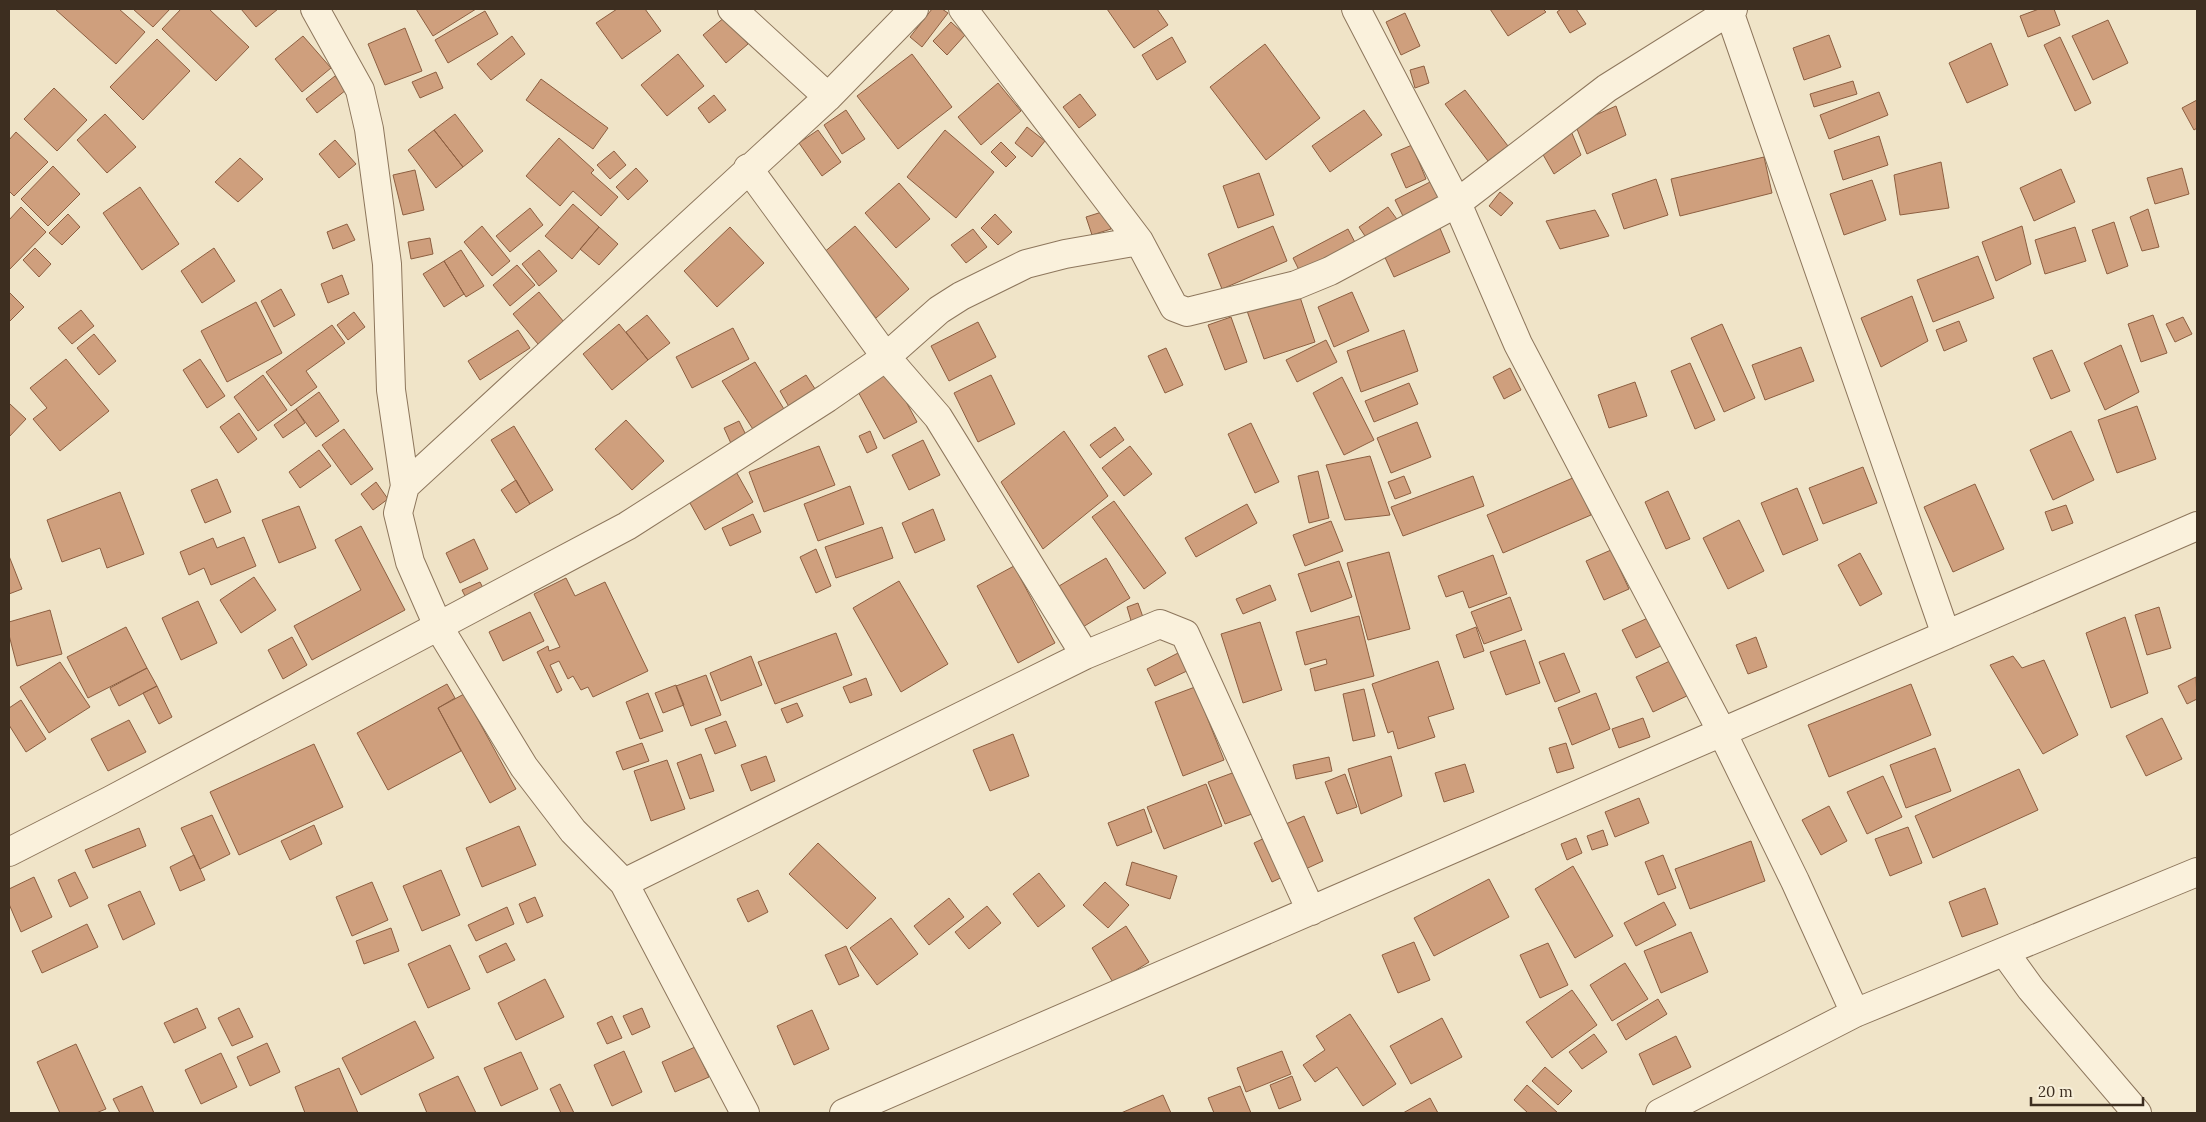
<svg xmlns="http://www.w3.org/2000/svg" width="2206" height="1122" font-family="Lora,serif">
	<rect width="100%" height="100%" fill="#f0e4c8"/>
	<!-- building -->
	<path fill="#cf9f7d" stroke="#8d5f41" d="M55,9H119L145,32L116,64Z
		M133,9H170L153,27Z
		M181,9H209L249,47L216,81L162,29Z
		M241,9H278L256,27Z
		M416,9H476L433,36Z
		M617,9H645L661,31L622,59L596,23Z
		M932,9H942L948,13L922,47L910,37Z
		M1107,9H1157L1168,25L1134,48Z
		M1490,9H1543L1546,12L1508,36Z
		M1561,9H1576L1586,24L1570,33L1557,12Z
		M2039,9H2054L2060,25L2028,37L2020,16Z
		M485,11L498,34L448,63L435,40Z
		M1405,13L1420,46L1401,55L1386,22Z
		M725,17L748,44L726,63L703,35Z
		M2108,20L2128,63L2093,80L2072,36Z
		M951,22L965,35L947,55L933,41Z
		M405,28L422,71L385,85L368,44Z
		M1829,35L1841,67L1804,80L1793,48Z
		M303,36L331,68L302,92L275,59Z
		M512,36L525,54L491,80L477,64Z
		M1172,37L1186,62L1157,80L1142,55Z
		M2060,37L2091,103L2075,111L2044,45Z
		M157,39L190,71L143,120L110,87Z
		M1991,43L2008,85L1967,103L1949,63Z
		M1265,44L1320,118L1266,160L1210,87Z
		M678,54L704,86L667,116L641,85Z
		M912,54L952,107L898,149L857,96Z
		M1424,66L1429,83L1415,88L1410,70Z
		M436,72L443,88L420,98L412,82Z
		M335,76L346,90L317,113L306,99Z
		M541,79L608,128L593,149L526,100Z
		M1853,81L1857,94L1814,107L1810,94Z
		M998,83L1021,111L981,145L958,117Z
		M54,88L87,120L57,151L24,119Z
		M1465,90L1508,146L1488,161L1445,104Z
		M1879,92L1888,115L1829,139L1820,115Z
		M1080,94L1096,115L1079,128L1063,107Z
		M714,95L726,110L709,123L698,108Z
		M2197,100V128L2194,130L2182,108Z
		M1616,106L1626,135L1587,154L1575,124Z
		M846,110L865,139L842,154L824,125Z
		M1364,110L1382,135L1330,172L1312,146Z
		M105,114L136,147L107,173L77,140Z
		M455,114L483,151L463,167L434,130Z
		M1027,127L1045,141L1032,157L1015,143Z
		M434,130L463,167L436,188L408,150Z
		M818,130L841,162L822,176L799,143Z
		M945,130L994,172L956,218L907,177Z
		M1571,131L1581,155L1554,174L1541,151Z
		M16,132L48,162L14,196L9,191V140Z
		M1879,136L1888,165L1843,180L1834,151Z
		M559,138L594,170L591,173L618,197L601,216L573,191L560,206L526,176Z
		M335,140L356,164L339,178L319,154Z
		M1001,142L1016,157L1006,167L991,152Z
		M1412,145L1426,179L1406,188L1391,154Z
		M614,151L626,165L610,179L597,165Z
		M1764,157L1772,193L1680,216L1671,179Z
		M240,158L263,179L238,202L215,182Z
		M1941,162L1949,208L1900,215L1894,175Z
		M53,166L80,194L48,226L21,199Z
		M636,168L648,181L628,200L616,187Z
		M2182,168L2189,194L2155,204L2147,178Z
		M2061,169L2075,202L2034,221L2020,188Z
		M415,170L424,210L403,215L393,175Z
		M1259,173L1274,215L1238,228L1223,186Z
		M1656,179L1668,215L1624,229L1612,194Z
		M1872,180L1886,220L1844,235L1830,194Z
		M1432,181L1441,197L1404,218L1395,200Z
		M899,183L930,219L896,248L865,213Z
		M140,187L179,244L142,270L103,213Z
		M1500,192L1513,203L1501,216L1489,206Z
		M573,204L599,227L572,259L545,236Z
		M21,207L46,232L9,270V220Z
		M1388,207L1399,222L1369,242L1359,227Z
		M530,208L543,225L510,252L496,236Z
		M2148,209L2159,247L2142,251L2130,217Z
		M1595,210L1609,236L1560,249L1546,221Z
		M1105,211L1111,229L1092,235L1086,217Z
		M68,214L80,227L62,245L49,233Z
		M995,214L1012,232L998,245L981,228Z
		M2114,222L2128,266L2107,274L2092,230Z
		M347,224L355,240L333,249L327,232Z
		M482,226L510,261L492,276L464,242Z
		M855,226L909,289L876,318L822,254Z
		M1273,226L1287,261L1222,289L1208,254Z
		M1439,226L1450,252L1394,277L1382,251Z
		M2022,226L2031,264L1996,281L1982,242Z
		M599,227L618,244L599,265L580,249Z
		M730,227L764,263L717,307L684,271Z
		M2075,227L2086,261L2045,274L2035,240Z
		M973,229L987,247L966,263L951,245Z
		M1348,229L1359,250L1303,278L1293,258Z
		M430,238L433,254L411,259L408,242Z
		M35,248L51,264L39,277L23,260Z
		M214,248L235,281L202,303L181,271Z
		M461,250L484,286L466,297L444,261Z
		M539,250L557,271L539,286L522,264Z
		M1978,256L1994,298L1933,322L1917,280Z
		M444,261L464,294L444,307L423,274Z
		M517,265L535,285L510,306L493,285Z
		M342,275L349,294L328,303L321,284Z
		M281,289L295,315L274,327L261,301Z
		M1298,291L1315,342L1264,359L1246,308Z
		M9,292L24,307L9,322Z
		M539,292L564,322L538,344L513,314Z
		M1352,292L1369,331L1334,347L1318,307Z
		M1912,296L1928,341L1881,367L1861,318Z
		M256,302L282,353L227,382L201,331Z
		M81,310L94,326L72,344L58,328Z
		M354,312L365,327L348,340L337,325Z
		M647,315L670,343L648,360L626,332Z
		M2153,315L2167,353L2141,362L2128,324Z
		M1231,317L1247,362L1225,370L1208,325Z
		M2183,317L2192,334L2175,342L2166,324Z
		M1959,321L1967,341L1944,351L1936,330Z
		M978,322L996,357L949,381L931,346Z
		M619,324L648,360L612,390L583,354Z
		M1722,324L1755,398L1724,412L1691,338Z
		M332,325L345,343L306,371L317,387L291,406L266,372Z
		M733,328L749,359L692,388L676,357Z
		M518,330L530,348L480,380L468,361Z
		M1404,330L1418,371L1361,392L1347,351Z
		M94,334L116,361L99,375L77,348Z
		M1326,340L1337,362L1297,382L1286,360Z
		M2121,345L2139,392L2105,410L2084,363Z
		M1801,347L1814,381L1765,400L1752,365Z
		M1166,348L1183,385L1165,393L1148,356Z
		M2052,350L2070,391L2051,399L2033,358Z
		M66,359L109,411L60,451L33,419L47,408L30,388Z
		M200,359L225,396L207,408L183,370Z
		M755,362L787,414L756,434L722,381Z
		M1690,363L1715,420L1695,429L1671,371Z
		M1510,368L1521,390L1504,399L1493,377Z
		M889,370L917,422L884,439L856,388Z
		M263,375L287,410L258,431L234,397Z
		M806,375L819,395L792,412L780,391Z
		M991,375L1015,424L978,442L954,393Z
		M1342,377L1374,440L1344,455L1313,393Z
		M1635,382L1647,416L1609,428L1598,395Z
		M1409,383L1418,404L1374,422L1365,401Z
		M319,392L339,421L316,437L296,409Z
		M10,404L26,419L9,437V405Z
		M2137,406L2156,459L2117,473L2098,420Z
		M296,409L305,423L283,438L274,425Z
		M239,413L257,439L238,453L220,427Z
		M626,420L664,461L632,490L595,449Z
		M739,421L750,443L734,450L724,428Z
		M1417,422L1431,457L1391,473L1377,438Z
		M1251,423L1279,482L1255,493L1228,434Z
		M514,426L553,490L530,504L491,440Z
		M1115,427L1124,440L1100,458L1090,445Z
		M344,429L373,469L351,485L322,445Z
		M870,431L877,448L867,453L859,436Z
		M1064,431L1108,496L1043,549L1001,482Z
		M2071,431L2094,480L2053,500L2030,450Z
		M923,440L940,475L909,490L892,455Z
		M819,446L835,485L764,512L749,472Z
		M1130,446L1152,474L1124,496L1102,468Z
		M319,450L331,466L300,488L289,472Z
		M1370,456L1390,515L1345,520L1326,465Z
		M1863,467L1877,503L1823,524L1809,488Z
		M734,468L753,502L705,530L686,496Z
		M1318,471L1329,518L1309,523L1298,476Z
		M1404,476L1411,493L1395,499L1388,482Z
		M1473,476L1484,506L1403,536L1391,507Z
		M1575,477L1591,515L1503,553L1487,515Z
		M217,479L231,512L205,523L191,490Z
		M516,480L530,504L516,513L501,490Z
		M376,482L388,499L373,510L361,494Z
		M1975,484L2004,549L1953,572L1924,507Z
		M850,486L864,524L818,541L804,504Z
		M1797,488L1818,540L1783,555L1761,503Z
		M1668,491L1690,539L1666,549L1645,502Z
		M120,492L144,554L107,568L100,548L62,562L47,520Z
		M1114,501L1166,573L1144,589L1092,517Z
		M1247,504L1257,523L1196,557L1185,538Z
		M2066,505L2073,523L2052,531L2045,512Z
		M299,506L316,548L279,563L262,520Z
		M933,509L945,540L915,553L902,523Z
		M753,514L761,532L730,546L722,528Z
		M1739,520L1764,571L1728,589L1703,538Z
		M1331,521L1343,551L1305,566L1293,535Z
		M361,526L405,610L312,660L294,626L361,590L335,540Z
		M882,527L893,558L836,578L825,547Z
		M244,537L256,566L211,585L204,568L189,575L180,552L213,538L217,548Z
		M474,539L488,569L460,583L446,553Z
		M816,549L831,586L816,593L800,557Z
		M1611,550L1629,589L1604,600L1586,561Z
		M1389,552L1410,629L1368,640L1347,563Z
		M1860,553L1882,594L1860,606L1838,565Z
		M1493,555L1507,594L1469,608L1463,591L1446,597L1438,576Z
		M9,556L22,589L9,594Z
		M1106,558L1130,598L1078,630L1054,589Z
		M1339,561L1352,597L1311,612L1298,574Z
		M1014,566L1055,643L1018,663L977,586Z
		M254,577L276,610L241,633L220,600Z
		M566,578L575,596L605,582L648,671L593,697L588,687L581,690L573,676L568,679L559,661L550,665L562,690L557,693L537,652L548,646L549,651L560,647L534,594Z
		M899,581L948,664L901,692L853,608Z
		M480,582L486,594L468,602L462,590Z
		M1270,585L1276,600L1243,614L1236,599Z
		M1510,597L1522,630L1484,644L1471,612Z
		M198,601L217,643L181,660L162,618Z
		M1138,603L1144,620L1132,624L1127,607Z
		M2159,607L2171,648L2147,655L2135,615Z
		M50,610L62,654L17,666L9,635V622Z
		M530,612L544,641L503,661L489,632Z
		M1359,616L1374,676L1315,691L1310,669L1327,664L1326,659L1305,665L1296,632Z
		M1652,616L1665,644L1636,658L1622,630Z
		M2125,617L2148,693L2111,708L2086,633Z
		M1260,622L1282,690L1243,703L1221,634Z
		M126,627L147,668L88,698L67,657Z
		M1476,627L1484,651L1464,658L1456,635Z
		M836,633L852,675L775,704L758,662Z
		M292,637L307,665L283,679L268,650Z
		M1756,637L1767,667L1748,674L1736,645Z
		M1525,640L1540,683L1506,695L1490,652Z
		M1180,652L1189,670L1155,686L1147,669Z
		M1564,653L1580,692L1555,702L1539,662Z
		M751,656L762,685L721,701L710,673Z
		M2013,656L2022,668L2044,660L2078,735L2043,754L1990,665Z
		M1674,659L1691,694L1653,712L1636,677Z
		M1438,661L1454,709L1428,717L1435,737L1398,749L1393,731L1388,733L1372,684Z
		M60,662L90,707L49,733L20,687Z
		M147,668L157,686L119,706L110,688Z
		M706,675L721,715L691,726L676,686Z
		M2196,677L2197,699L2187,704L2178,686Z
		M866,678L872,695L850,703L843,687Z
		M447,684L455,698L438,708L461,751L388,790L357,733Z
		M1911,684L1931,735L1829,777L1808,725Z
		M676,685L684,705L663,713L655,693Z
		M157,686L172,717L159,724L143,693Z
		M1195,687L1224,760L1183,776L1155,702Z
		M1364,689L1375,736L1353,741L1343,694Z
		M648,693L663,731L640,739L626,702Z
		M1596,693L1610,729L1572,745L1558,708Z
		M464,694L516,789L490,803L438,708Z
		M21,700L46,739L26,752L9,725V708Z
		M797,703L803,716L787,723L781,709Z
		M1643,718L1650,737L1619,748L1612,729Z
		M2162,718L2182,759L2146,776L2126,736Z
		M129,720L146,752L108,771L91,739Z
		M726,721L736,746L715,754L705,729Z
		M1013,734L1029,776L990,791L973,750Z
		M642,743L649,761L623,770L616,752Z
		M1566,743L1574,768L1557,773L1549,748Z
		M314,744L343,807L239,855L210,792Z
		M1935,748L1951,791L1906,808L1890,765Z
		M701,754L714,791L690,799L677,763Z
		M766,756L775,781L751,791L741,765Z
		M1391,756L1402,796L1361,814L1348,769Z
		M1329,757L1332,771L1296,779L1293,765Z
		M667,760L685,809L651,821L634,771Z
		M1465,764L1474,792L1444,802L1435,773Z
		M1243,769L1260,811L1225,824L1208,782Z
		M2019,769L2038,810L1933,858L1915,816Z
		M1345,774L1357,807L1337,814L1325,782Z
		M1883,776L1902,817L1867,834L1847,792Z
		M1206,784L1222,826L1164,849L1147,807Z
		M1639,798L1649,823L1615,837L1605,812Z
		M1829,806L1847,841L1821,855L1802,820Z
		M1144,809L1152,832L1117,846L1108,823Z
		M212,815L230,854L200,869L181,828Z
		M1304,816L1323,861L1299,872L1279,827Z
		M314,825L322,844L290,860L281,841Z
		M519,826L536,865L482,887L466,848Z
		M1908,827L1922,863L1890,876L1875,839Z
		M139,828L146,846L93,868L85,850Z
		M1603,830L1608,845L1592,850L1587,836Z
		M1271,835L1289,874L1272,882L1254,843Z
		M1576,838L1582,853L1567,860L1561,844Z
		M1751,841L1765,881L1690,909L1675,869Z
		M818,843L876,898L847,929L789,874Z
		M194,855L205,880L180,891L170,867Z
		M1663,855L1676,888L1658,895L1645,862Z
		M1132,862L1177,876L1170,899L1126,885Z
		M1573,866L1613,936L1575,958L1535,889Z
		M441,870L460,915L422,931L403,886Z
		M75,872L88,898L70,907L58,880Z
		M1039,873L1065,906L1038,927L1013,894Z
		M34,877L52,917L21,932L9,904V889Z
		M1489,879L1509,917L1434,956L1414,918Z
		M372,882L388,920L352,936L336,897Z
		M1105,882L1129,905L1108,928L1083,905Z
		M1985,888L1998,924L1962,937L1949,902Z
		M758,890L768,912L748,922L737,899Z
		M140,891L155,924L123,940L108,905Z
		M535,897L543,916L527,923L519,904Z
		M949,898L964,917L929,945L914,926Z
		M1664,902L1676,925L1636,946L1624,923Z
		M987,906L1001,923L969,949L955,932Z
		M507,907L514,924L476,941L468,925Z
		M891,918L918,954L877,985L850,948Z
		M87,924L98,947L42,973L32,951Z
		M1126,926L1149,962L1114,984L1092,948Z
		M391,928L399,951L364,964L356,941Z
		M1691,932L1708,972L1661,993L1644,951Z
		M1414,942L1430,980L1398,993L1382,955Z
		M506,943L515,960L487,973L479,956Z
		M1548,943L1568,985L1540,998L1520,955Z
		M450,945L470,989L428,1008L408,964Z
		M846,946L859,976L839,985L825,955Z
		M1625,963L1648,999L1612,1021L1590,985Z
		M545,979L564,1017L516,1040L498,1003Z
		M1572,990L1597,1025L1552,1058L1526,1022Z
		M1658,999L1667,1014L1626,1040L1617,1024Z
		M197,1008L206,1028L174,1043L164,1023Z
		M239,1008L253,1037L232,1046L218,1018Z
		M642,1008L650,1027L632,1035L623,1016Z
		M812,1010L829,1049L794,1065L777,1026Z
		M1350,1014L1396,1084L1363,1106L1337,1067L1315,1082L1303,1065L1325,1050L1316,1036Z
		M612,1016L622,1038L607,1044L597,1023Z
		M1442,1018L1462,1057L1411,1084L1390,1046Z
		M415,1021L434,1058L361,1095L342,1058Z
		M1594,1034L1607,1052L1582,1069L1569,1052Z
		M1676,1036L1691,1067L1653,1085L1639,1054Z
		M267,1043L280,1072L250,1086L237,1057Z
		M76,1044L106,1109L96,1113H60L37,1062Z
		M695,1047L709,1077L675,1092L662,1062Z
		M624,1051L642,1092L612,1106L594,1065Z
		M1282,1051L1291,1074L1246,1092L1237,1068Z
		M521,1052L538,1089L501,1106L484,1068Z
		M221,1053L237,1087L201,1104L185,1070Z
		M1545,1067L1572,1091L1558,1105L1532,1081Z
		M339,1068L358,1113H305L295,1087Z
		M458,1076L476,1113H427L419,1094Z
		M1292,1076L1301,1100L1279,1109L1270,1085Z
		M560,1084L574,1113H561L550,1089Z
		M1527,1085L1558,1113H1528L1514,1100Z
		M142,1086L154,1113H120L113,1099Z
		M1240,1086L1251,1113H1214L1208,1098Z
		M1163,1095L1171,1113H1121Z
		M1430,1098L1438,1113H1403Z"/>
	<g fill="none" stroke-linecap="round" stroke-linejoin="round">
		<!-- street casing -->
		<g stroke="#8d765c" stroke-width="30">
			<path id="street" d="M315,9L360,90L369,129L387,264L391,390L405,486L398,513L410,562L438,626L524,767L573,831L624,883L745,1113
				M732,9L828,97
				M963,9L1139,241L1174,307L1187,312L1296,285L1330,271L1457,203L1607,88L1733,9
				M1356,9L1457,203L1518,344L1722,732L1795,881L1855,1013
				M1729,11L1946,635
				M748,168L886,357L938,417L1085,655
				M405,486L828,97L914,9
				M9,852L111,800L627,526L827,398L886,357L939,310L961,296L1026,264L1065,254L1139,241
				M624,883L1085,655L1160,624L1185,634L1311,911
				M2005,953L2031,989L2137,1113
				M844,1113L2197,526
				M1660,1113L1855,1013L2197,872"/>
		</g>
		<!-- street -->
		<use href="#street" stroke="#faf1dc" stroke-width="28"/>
	</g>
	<!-- border -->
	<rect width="2206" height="1122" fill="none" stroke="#3d2e20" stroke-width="20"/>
	<!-- scale -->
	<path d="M2031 1097v8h112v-8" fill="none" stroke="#3d2e20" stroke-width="2.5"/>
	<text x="2038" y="1097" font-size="15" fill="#3d2e20" stroke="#f7eed8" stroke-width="4" paint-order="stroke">20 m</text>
</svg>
